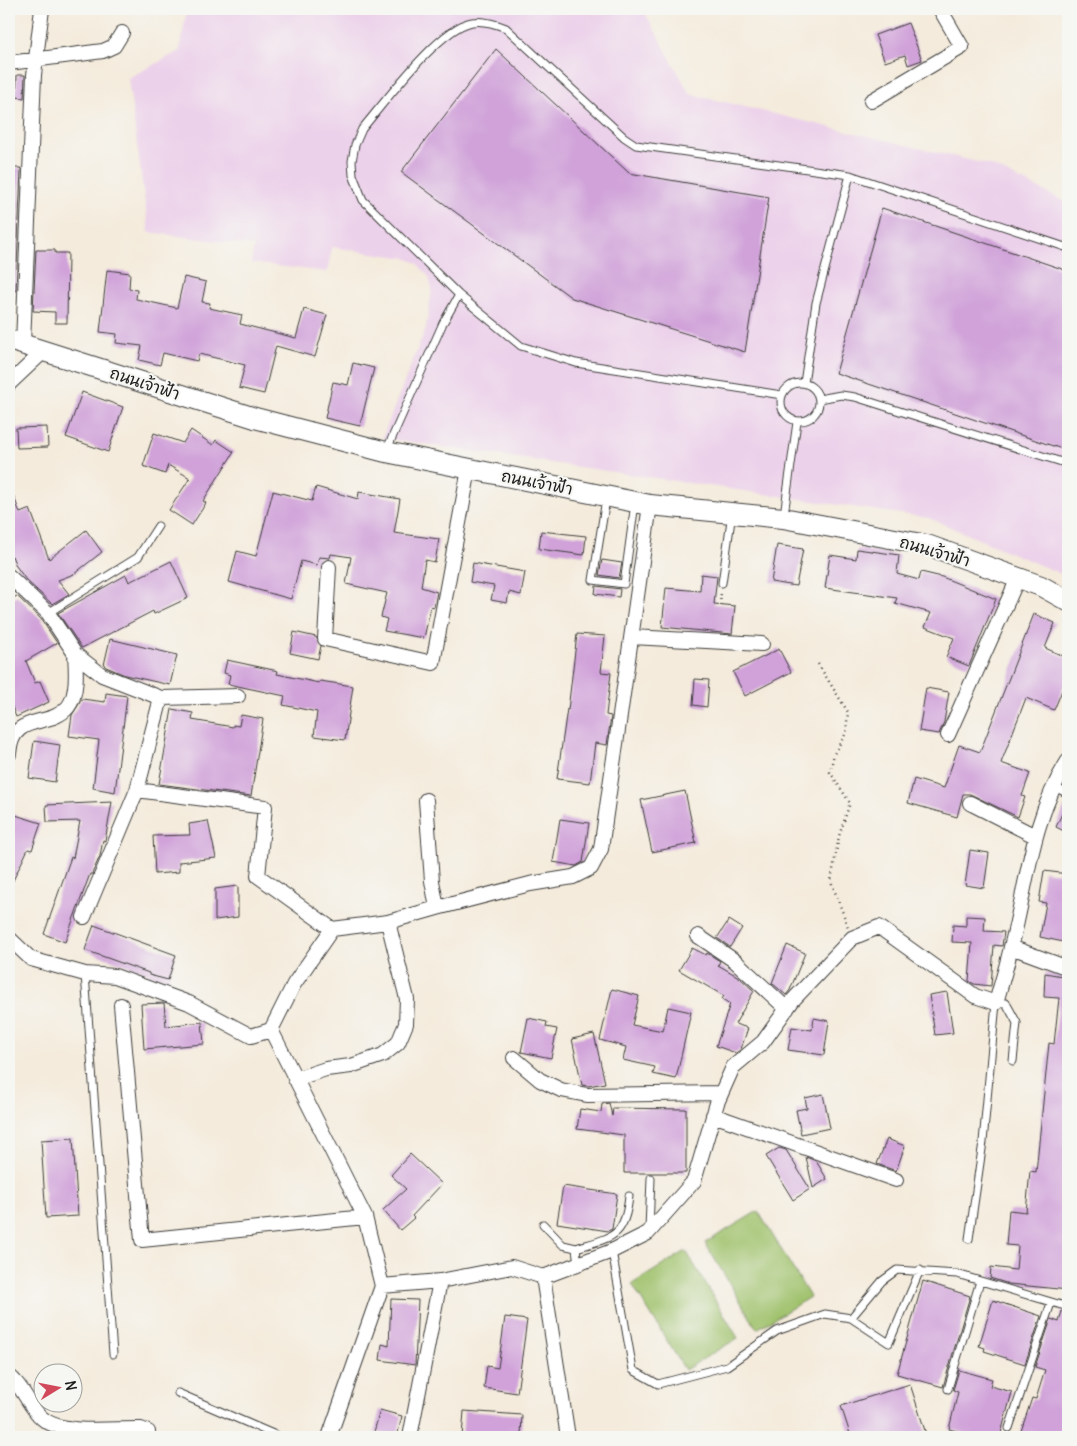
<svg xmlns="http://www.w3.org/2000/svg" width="1077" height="1446" font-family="Delius,'Playpen Sans Thai',sans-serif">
	<rect width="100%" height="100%" fill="#f6f6f2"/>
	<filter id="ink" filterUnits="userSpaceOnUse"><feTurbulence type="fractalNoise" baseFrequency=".02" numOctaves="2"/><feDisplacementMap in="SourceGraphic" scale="10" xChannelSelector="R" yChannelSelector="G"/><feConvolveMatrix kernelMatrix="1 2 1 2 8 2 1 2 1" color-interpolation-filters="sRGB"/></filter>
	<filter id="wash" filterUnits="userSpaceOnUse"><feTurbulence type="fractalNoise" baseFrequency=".0096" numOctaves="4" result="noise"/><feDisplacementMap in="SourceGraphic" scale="20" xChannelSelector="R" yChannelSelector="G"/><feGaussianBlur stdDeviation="1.12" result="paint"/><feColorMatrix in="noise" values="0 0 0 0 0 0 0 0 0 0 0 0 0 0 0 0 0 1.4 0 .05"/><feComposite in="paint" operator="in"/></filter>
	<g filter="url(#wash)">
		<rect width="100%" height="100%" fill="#f4ebdc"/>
		<!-- built -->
		<path fill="#ecd1ea" d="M187,9H643L690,94L990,165L1068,203V577L929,518L382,438L426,328L432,289L429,277L417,263L406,258L332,247L327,272L251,263L254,246L149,232L128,78L180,51Z"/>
		<!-- green -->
		<path fill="#9fc16b" stroke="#5e6e44" d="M758,1211L810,1297L757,1329L705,1243Z
			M686,1251L738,1338L685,1370L632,1284Z"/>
		<g id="blocks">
			<!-- building -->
			<path fill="#d0a2d9" d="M908,23L922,60L908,65L905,55L885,62L875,35Z
				M496,49L629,173L769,197L745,352L572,298L401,172Z
				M17,75H25L24,98L16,97Z
				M9,168H21L16,291H9V215H13V190H9Z
				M882,208L1068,271V451L836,373Z
				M36,250H55V253H68L67,323H55V312L33,311Z
				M107,270L130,273L129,289L137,290L136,299L177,308L184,277L206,282L202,302L210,303L209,308L242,315L240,324L296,338L304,309L327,315L315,357L276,346L264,394L239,388L245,365L199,354L197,361L163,353L160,365L139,360L142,346L116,343L117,334L100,332Z
				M353,363L374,368L360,426L325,418L333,382L348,385Z
				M82,392L123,407L108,452L66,437Z
				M47,427L48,447L17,448L16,428Z
				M191,430L213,445L216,440L234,452L203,501L206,503L192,525L169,510L190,478L168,465L165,474L143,466L154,433L183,443Z
				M10,486L20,513L30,509L49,559L86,530L102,552L74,574L58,580L69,594L52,604L26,580L16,566L12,556L9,557Z
				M316,487L358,499L359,492L400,499L394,533L439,539L435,562L425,560L421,587L437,592L434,607L431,606L424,638L384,631L387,619L381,617L387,593L346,584L351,557L331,554L330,558L319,557L317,565L301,561L291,599L229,582L237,551L256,556L273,491L312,501Z
				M541,531L586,536L584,555L539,549Z
				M777,545L803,549L796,586L771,582Z
				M857,549L899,555L897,574L919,580L921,572L942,577L996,599L969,666L946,657L954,638L925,627L931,613L895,603L897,598L825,588L830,555L856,559Z
				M602,560L622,563L619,578L599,575Z
				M171,561L188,598L154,614L153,611L82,648L58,613L126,575L129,582Z
				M473,563L525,572L521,595L509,592L507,603L491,600L494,586L470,582Z
				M701,574L717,576L714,604L735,606L732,634L662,627L666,588L700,591Z
				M596,586L620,589L619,597L595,594Z
				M17,596L41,619L57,643L26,661L35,683L40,681L49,702L16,717L9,699V600Z
				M1034,614L1055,623L1045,648L1068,658V676L1054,710L1026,698L1001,763L1030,773L1022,796L1025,797L1018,817L970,794H963L957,817L908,803L914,779L944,788L959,745L980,752Z
				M294,632L316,637L321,646L318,659L290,653Z
				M577,634L605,636L601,672L611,673L606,715L611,716L607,745L595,743L590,783L557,779L567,709L568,710Z
				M110,639L177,655L170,685L125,675L106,667L104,665Z
				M779,649L791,672L745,696L733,672Z
				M227,660L278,671L277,674L319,683L320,681L353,686L345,740L314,736L317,712L283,705L285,696L228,684L230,675L224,673Z
				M695,679L709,680L707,707L693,705Z
				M926,688L949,692L944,722L939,734L919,731Z
				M106,693L127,696L115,792L93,788L99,740L69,736L72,715L82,699L105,702Z
				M172,709L193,713L192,720L233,727V725L239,726L241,715L263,719L251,796L159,784Z
				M34,741L60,745L55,782L29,778Z
				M685,791L696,843L652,852L641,800Z
				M1068,800V833L1056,827Z
				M112,802L105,841L103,840L100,856L92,874H90L65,942L44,934L71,857L73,858L80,821L47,822L46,805Z
				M9,813L41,823L32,850L28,849L9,889Z
				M560,819L589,823L583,862L576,866L553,862Z
				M208,821L216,858L179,862V872L155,874L153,836L190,835L189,824Z
				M970,850L989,853L984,888L965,885Z
				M1044,871L1068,874V943L1040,937L1046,903L1039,902Z
				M238,886V917L215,920V889Z
				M966,916L985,917L984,931L1004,932L1002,946L994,945L991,986L974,984L969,981L972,943L952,942L953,925L966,926Z
				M729,920L742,928L730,947L717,938Z
				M94,925L176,955L168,980L149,975V973L85,950Z
				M787,945L805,953L790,990L786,995L772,983Z
				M692,948L706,955L707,953L720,961L718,965L739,977L754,991L735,1024L748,1028L741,1049L736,1053L716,1046L730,1004L722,999L724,996L679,970Z
				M1045,973L1068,977V1290L1009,1284L990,1278L991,1267L1016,1270L1018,1246L1006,1245L1009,1210L1026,1212L1030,1171L1036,1172L1049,1043L1054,1044L1059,998L1044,997Z
				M612,989L639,996L632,1025L663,1031L668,1007L691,1012L676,1079L653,1074L655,1067L623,1060L626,1047L600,1040Z
				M947,992L953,1033L935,1035L929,995Z
				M164,1003L166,1026L202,1022L204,1044L144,1049L141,1004Z
				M528,1018L547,1022L546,1027L557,1029L551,1058L521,1052Z
				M814,1018L829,1021L824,1055L788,1050L792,1027L812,1030Z
				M594,1034L605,1083L588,1086L582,1085L572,1039Z
				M823,1094L830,1128L801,1134L796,1110L807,1108L805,1098Z
				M609,1103L612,1116L613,1108L686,1109V1173H624V1135L577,1129L580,1109L601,1112L602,1104Z
				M73,1138L78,1216L46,1218L41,1140Z
				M887,1139L905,1146L896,1171L877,1164Z
				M779,1148L786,1150L810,1189L793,1200L766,1156Z
				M410,1154L442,1184L412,1216L414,1218L400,1230L383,1210L406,1189L391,1175Z
				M806,1157L816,1161L827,1179L813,1188Z
				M563,1186L617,1194L612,1229L608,1231L557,1223Z
				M923,1281L970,1296L943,1387L897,1374Z
				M391,1299L418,1300L415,1365L380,1360L382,1344L389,1346Z
				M993,1300L1041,1316L1025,1364L984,1351L985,1348L979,1346Z
				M1062,1311L1068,1312V1437H1019L1032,1398L1036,1399L1045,1370L1035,1367L1051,1319L1059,1322Z
				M505,1317L527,1320L517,1393L484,1388L487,1366L498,1368Z
				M959,1370L992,1379L990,1386L1012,1392L1000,1437H980L949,1429L958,1392L953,1390Z
				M910,1384L927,1437H851L841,1406Z
				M380,1410L402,1416L397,1437L374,1432Z
				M464,1411L522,1415L521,1437H462Z"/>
		</g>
	</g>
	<g filter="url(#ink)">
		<use href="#blocks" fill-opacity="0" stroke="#3c3b39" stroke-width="1"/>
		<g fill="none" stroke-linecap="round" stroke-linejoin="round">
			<!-- service casing -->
			<g stroke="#3c3b39" stroke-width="9">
				<path id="service" d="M781 402a19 19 0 1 1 38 0a19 19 0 1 1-38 0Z
					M804,383L816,303L850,175
					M782,395L576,363L521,346L459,295L363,200L353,175L352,161L355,145L362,129C385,102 439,28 472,22C484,20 496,24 506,28L624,137L636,145L850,175L1068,248
					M819,399L841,395L855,397L1068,464
					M387,449L443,323L459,295
					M606,499L593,580L624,584L635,503
					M784,515L797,422
					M722,583L732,513
					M48,613L138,557L158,526
					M1053,786L1068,794
					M85,974L113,1354
					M543,1224L563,1245L576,1248L578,1264
					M649,1230L651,1178
					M969,1239L983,1142L996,1003H1006L1017,1023L1013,1061
					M576,1248C612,1237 625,1238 629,1196
					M612,1251L633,1370L658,1384L727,1366L777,1331L825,1314L851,1318L882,1281L897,1270L957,1274L1068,1307
					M851,1318L889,1343L920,1270
					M948,1389L980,1281
					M178,1393L280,1437
					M1009,1428L1051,1303"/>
			</g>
			<!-- minor casing -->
			<g stroke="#3c3b39" stroke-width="16">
				<path id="minor" d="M9,63L103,51L114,46L122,33
					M871,101L962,47L940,9
					M23,344L34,75L42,9
					M9,384L44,351
					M329,567L325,639L433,663L469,469
					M9,576L48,613L75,654L102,675L161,698L238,696
					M632,637L762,644
					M948,735L1018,578
					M9,754C12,711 50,729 68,707C78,695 76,669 75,654
					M137,790L265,807L258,876L332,929L388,922L437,908L432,881L426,800
					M970,803L1035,836
					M437,908L530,884L573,877L591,868L601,849L650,505
					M84,917L137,790L161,698
					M698,936L735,961L787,1009
					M9,938L31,959L85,974L115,976L189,1003L251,1036L271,1030
					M1011,947L1068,968
					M121,1005L142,1240L365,1217
					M514,1058L540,1080L561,1090L587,1095L721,1093
					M295,1079L326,1069L351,1066L383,1055L398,1043L406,1024L407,999L388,922
					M713,1115L896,1180
					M543,1277L568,1437
					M382,1286L440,1281L512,1267L543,1277L612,1251L648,1233L694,1181L717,1103L733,1067L763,1042L793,1000L852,938L879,927L975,996L996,1003C1001,984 1007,966 1011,947C1028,881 1031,820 1068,761
					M9,1376C24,1387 28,1406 42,1418C62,1436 116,1428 141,1429L148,1432V1437
					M329,1437L382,1286L365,1217L271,1030L294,984L332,929
					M410,1437L440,1281"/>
			</g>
			<!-- secondary casing -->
			<g stroke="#3c3b39" stroke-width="22">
				<path id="secondary" d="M9,340L255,418L386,452L650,505L783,518L927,545L1041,586L1068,601"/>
			</g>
			<!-- path -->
			<path stroke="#3c3b39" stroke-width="2.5" stroke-dasharray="1 4" stroke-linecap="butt" d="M720,605L721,592
				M818,664L848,712L846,733L834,754L830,772L850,803L839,836L831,881L848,927"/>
			<!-- service -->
			<use href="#service" stroke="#fff" stroke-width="7"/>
			<!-- minor -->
			<use href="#minor" stroke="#fff" stroke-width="14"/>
			<!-- secondary -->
			<use href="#secondary" stroke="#fff" stroke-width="20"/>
		</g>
	</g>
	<g text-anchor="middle" stroke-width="4.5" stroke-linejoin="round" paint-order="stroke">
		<!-- street labels -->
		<g font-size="16" fill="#1c1c1c" stroke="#f6f6f2">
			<text transform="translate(145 383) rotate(18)" y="6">ถนนเจ้าฟ้า</text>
			<text transform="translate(537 482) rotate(11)" y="6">ถนนเจ้าฟ้า</text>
			<text transform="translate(935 551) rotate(16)" y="6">ถนนเจ้าฟ้า</text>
		</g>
	</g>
	<!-- margin -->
	<rect width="1077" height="1446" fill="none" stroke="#f6f6f2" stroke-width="30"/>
	<!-- north arrow -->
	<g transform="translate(58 1388) rotate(80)"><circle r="24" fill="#f6f6f2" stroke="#9f9f9c"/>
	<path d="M0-4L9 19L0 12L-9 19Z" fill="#d1495b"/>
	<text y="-8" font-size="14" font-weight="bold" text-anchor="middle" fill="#1c1c1c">N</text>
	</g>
</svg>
